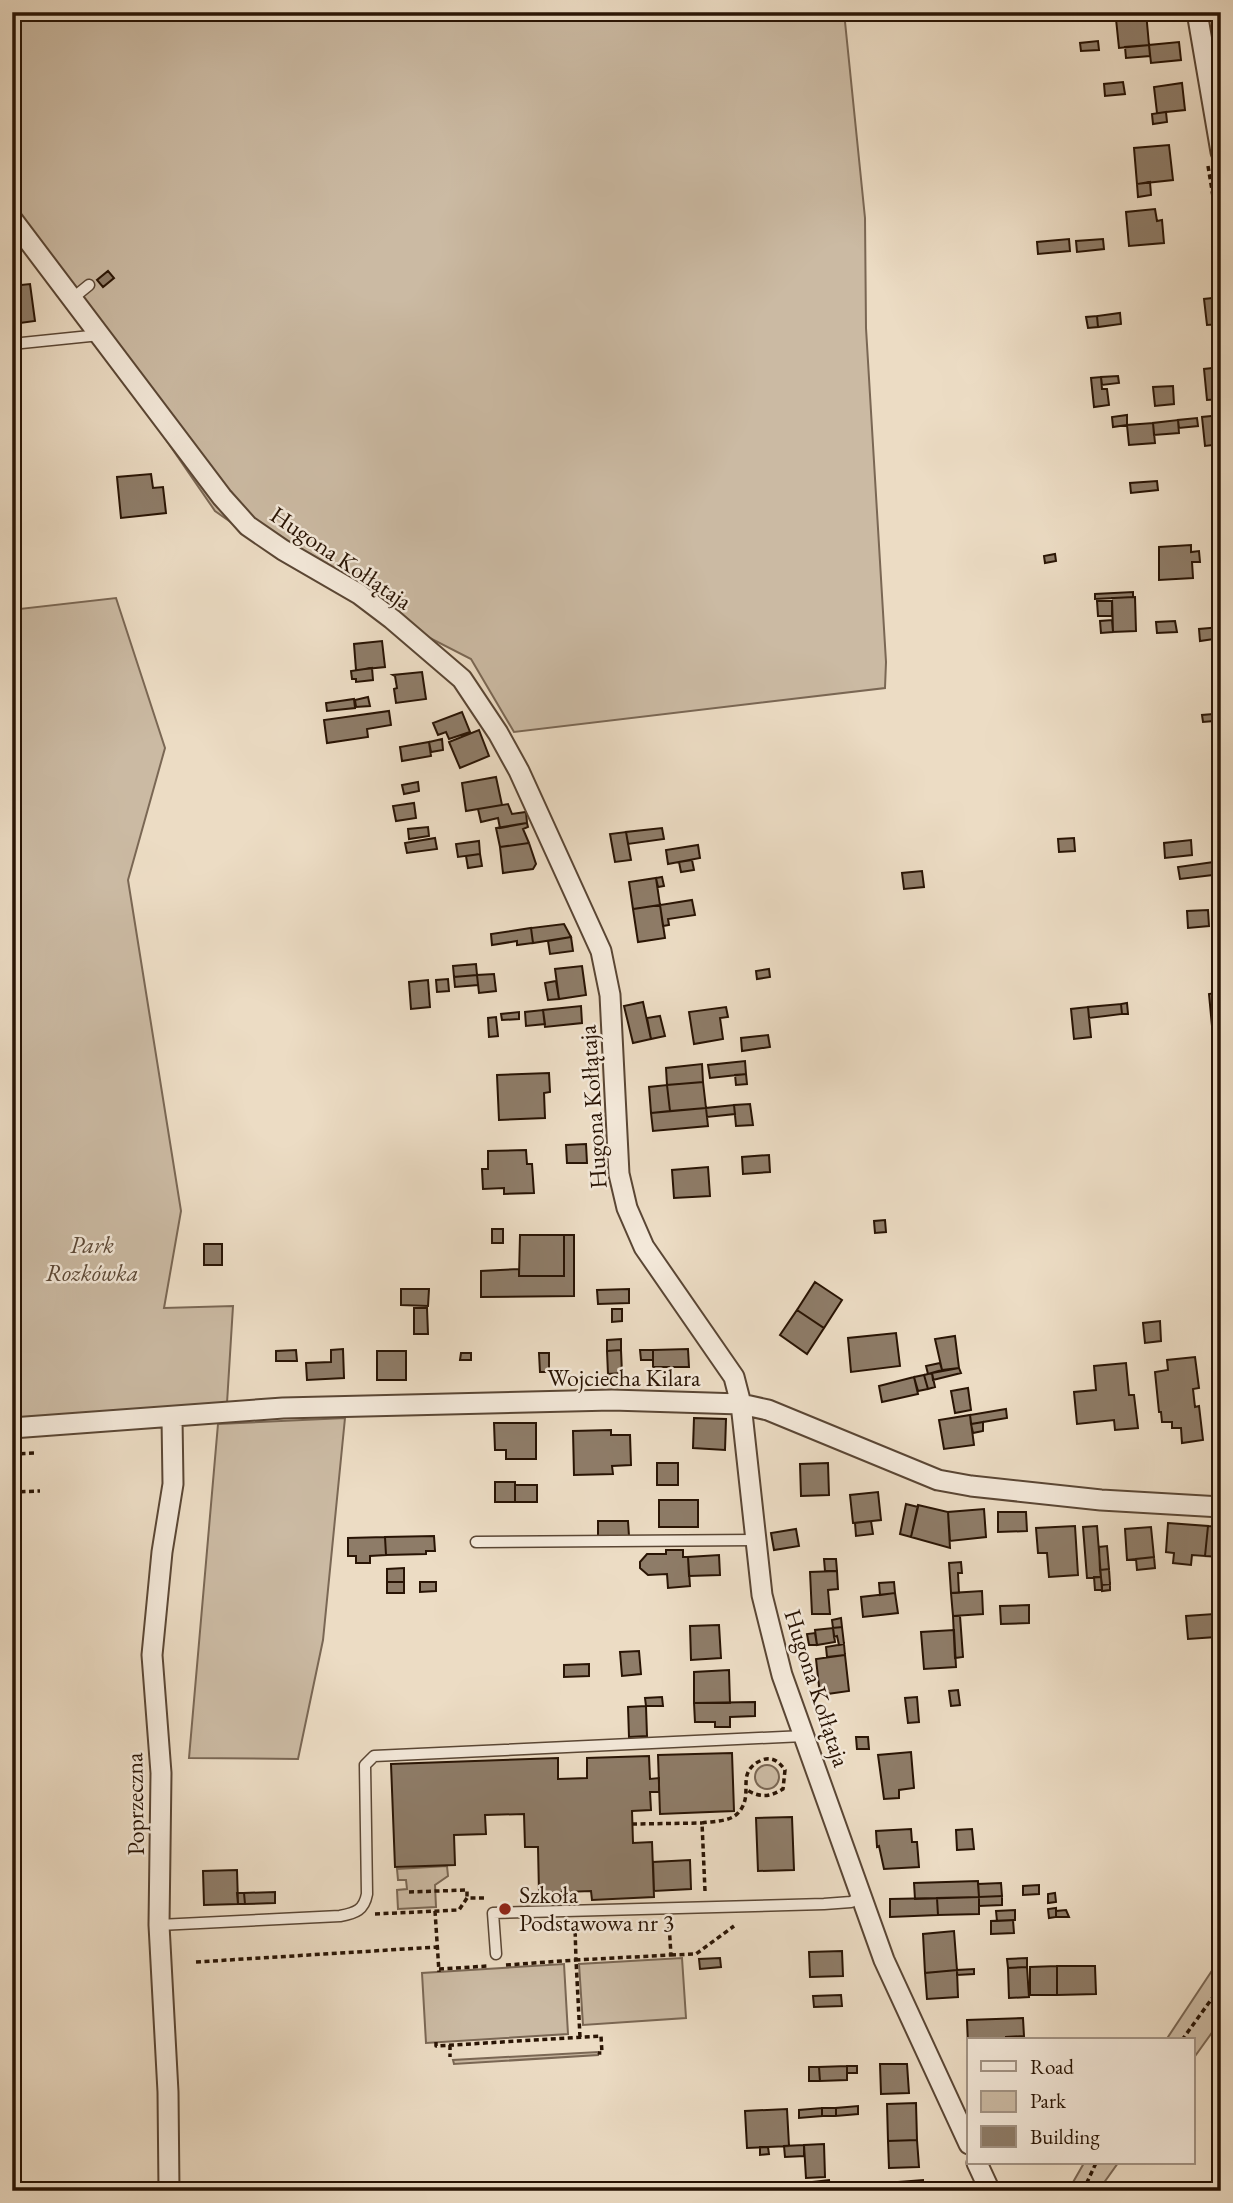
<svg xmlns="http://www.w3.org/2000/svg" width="1233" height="2203" font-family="'EB Garamond',serif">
	<rect width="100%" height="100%" fill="#ecdcc4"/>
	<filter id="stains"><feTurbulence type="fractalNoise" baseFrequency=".00286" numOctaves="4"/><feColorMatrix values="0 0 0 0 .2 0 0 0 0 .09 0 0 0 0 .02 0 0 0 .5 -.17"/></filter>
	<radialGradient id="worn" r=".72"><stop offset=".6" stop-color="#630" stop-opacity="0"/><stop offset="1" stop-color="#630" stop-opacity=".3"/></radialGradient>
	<!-- green -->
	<path fill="#cbbaa3" stroke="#7a6754" stroke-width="2" d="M12,12H844L865,218L866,328L886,662L885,688L514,732L471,659L303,573L215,511L109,357L12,234Z
		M12,580L20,609L116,598L165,748L128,880L181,1211L164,1308L233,1306L227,1403L12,1422Z
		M345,1418L323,1640L298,1759L189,1758L218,1424Z
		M755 1777a12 12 0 1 1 24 0a12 12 0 1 1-24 0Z
		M447,1866L448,1876L435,1885L436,1907L398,1909L397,1890L407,1889L406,1880H398L397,1869Z
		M1221,1957V2020L1193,2059V2040H1166Z
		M682,1958L686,2018L583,2025L579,1964Z
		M564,1964L568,2034L426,2043L422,1973Z
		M598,2052V2055L454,2064L453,2060Z
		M1084,2163H1118L1098,2191H1068Z"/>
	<!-- building -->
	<path fill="#8e7c68" stroke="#291404" stroke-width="2" d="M1138,12H1146L1149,45L1119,48L1116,19L1136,17Z
		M1098,41L1099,50L1081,51L1080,43Z
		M1179,42L1181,60L1151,63L1149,45Z
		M1149,45L1150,56L1126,58L1125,47Z
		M1123,82L1125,94L1105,96L1104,84Z
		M1182,83L1185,110L1157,113L1154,87Z
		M1166,112L1167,122L1153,124L1152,114Z
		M1169,145L1173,180L1137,184L1134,148Z
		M1150,182L1151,195L1138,197L1137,184Z
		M1155,209L1157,221L1162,220L1164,243L1129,246L1126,212Z
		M1069,239L1070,251L1038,254L1037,242Z
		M1103,239L1104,249L1077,252L1076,241Z
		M108,271L114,278L103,287L97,280Z
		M30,284L35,321L12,324V286Z
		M1221,297V324L1207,325L1204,299Z
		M1120,313L1121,324L1098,327L1097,316Z
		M1097,316L1098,327L1088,328L1086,317Z
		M1221,367V399L1207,400L1204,369Z
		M1118,376L1119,383L1102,385L1101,377Z
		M1101,377L1102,389H1107L1109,405L1094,407L1091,378Z
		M1173,386L1174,404L1155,406L1153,387Z
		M1127,415V425L1113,427L1112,417Z
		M1221,415V444L1205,446L1202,417Z
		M1197,418L1198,426L1179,428L1178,420Z
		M1178,420L1179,433L1154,435L1153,423Z
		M1153,423L1155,443L1129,445L1127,425Z
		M151,474L153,488L163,487L166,513L121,518L117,477Z
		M1157,481L1158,490L1131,493L1130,483Z
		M1191,545V552L1199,551L1200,562H1192L1193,578L1159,580V547Z
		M1055,554L1056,561L1045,563L1044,556Z
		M1133,592V597L1095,599V594Z
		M1135,597L1136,631L1113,632L1112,598Z
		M1097,601H1112V616H1098Z
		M1112,620L1113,632L1101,633L1100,621Z
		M1175,621L1177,632L1157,633L1156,622Z
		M1221,627V638L1200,641L1199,629Z
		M382,641L385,667L356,670L354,644Z
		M372,668L373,680L356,682V679H352L351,671Z
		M422,672L426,699L396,703L394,689L397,688L395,676L393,675Z
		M368,697L370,706L356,707L355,700Z
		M354,699L355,708L327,711L326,703Z
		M389,711L391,725L367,729L368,737L327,743L324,720Z
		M462,712L470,732L449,739L446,732L438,735L433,723Z
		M1221,713V731L1216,732L1213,714Z
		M1213,714L1214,721L1203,722L1202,715Z
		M479,730L489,756L460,768L449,742Z
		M442,739L443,750L431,752L429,742Z
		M429,742L431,756L402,761L400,747Z
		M496,777L502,805L466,811L462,783Z
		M418,782L419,791L404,794L402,785Z
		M414,803L416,818L396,821L393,806Z
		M508,804L512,814L526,812L527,823L500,828L498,818L481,822L478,809Z
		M527,823L528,827L523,829L529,843L500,847L496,828Z
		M428,827L429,836L409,839L408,829Z
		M662,828L664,839L628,844L626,832Z
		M626,832L631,860L615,862L610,834Z
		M435,838L437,849L407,853L405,843Z
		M1074,838L1075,851L1059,852L1058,839Z
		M1191,840L1192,855L1165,858L1164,843Z
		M479,841L480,854L458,857L456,844Z
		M529,843L536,864L533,869L503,873L500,847Z
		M698,845L700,858L668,864L666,850Z
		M480,854L482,866L468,868L466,856Z
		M692,860L694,870L681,872L679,862Z
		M1221,861V874L1180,879L1178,867Z
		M922,871L924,887L904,889L902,873Z
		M662,877L664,886L658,887L656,878Z
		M656,878L660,905L633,909L629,882Z
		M692,900L695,915L668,919L669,925L663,926L660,905Z
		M660,905L665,938L638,942L633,909Z
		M1208,910L1209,926L1188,928L1187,911Z
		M564,924L571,937L533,943L531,928Z
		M531,928L533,943L517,945V941L492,945L491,934Z
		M571,937L573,951L550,954L548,941Z
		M476,964L477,975L454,977L453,966Z
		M582,966L586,995L559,999L555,969Z
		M769,969L770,977L757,979L756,971Z
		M494,974L496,991L479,993L477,975Z
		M477,975L478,985L455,987L454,977Z
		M448,979L449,991L437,992L436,980Z
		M428,980L430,1007L411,1009L409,982Z
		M556,981L559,999L548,1000L545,983Z
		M1221,992V1025L1212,1026L1209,994Z
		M643,1002L651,1039L633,1043L624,1006Z
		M1127,1003L1128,1014H1122L1121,1004Z
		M1121,1004L1122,1014L1089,1018L1088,1007Z
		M581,1006L582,1023L545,1027L543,1010Z
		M726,1007L728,1017L720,1018L723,1039L694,1044L689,1012Z
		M1088,1007L1091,1037L1074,1039L1071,1009Z
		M543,1010L545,1024L526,1026L525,1012Z
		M519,1012V1019L502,1020L501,1014Z
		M660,1016L665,1036L651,1039L647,1018Z
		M496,1017L498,1036L489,1037L488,1018Z
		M768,1035L770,1047L742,1051L741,1038Z
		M745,1061L746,1074L710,1078L708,1065Z
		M702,1064L703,1082L667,1085L666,1068Z
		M549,1073L550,1092L544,1093L545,1118L499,1120L497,1075Z
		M746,1074L747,1084L736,1085L735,1075Z
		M703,1082L706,1108L670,1111L667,1085Z
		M667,1085L670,1111L651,1113L649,1087Z
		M750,1104L753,1125L736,1126L734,1105Z
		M734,1105L735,1114L707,1117L706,1108Z
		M706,1108L708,1126L653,1131L651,1113Z
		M586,1144L587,1163H567L566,1145Z
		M526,1150L527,1164H532L534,1193L504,1194V1188L483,1189L482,1169H488V1151Z
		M769,1155L770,1172L743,1174L742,1157Z
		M708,1167L710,1196L674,1198L672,1170Z
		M885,1220L886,1232L875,1233L874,1221Z
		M492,1229H503V1243H492Z
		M520,1235H564V1276H519Z
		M564,1235H574V1296L481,1297V1271L519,1269V1276H564Z
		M204,1244H222V1265H204Z
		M815,1282L842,1300L824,1328L797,1310Z
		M401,1289H429L428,1306L401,1305Z
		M629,1289V1303L598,1304L597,1290Z
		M414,1308H427L428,1334H414Z
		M612,1309H622V1321L612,1322Z
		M797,1310L824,1328L807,1354L780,1335Z
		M1160,1321L1161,1341L1145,1343L1143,1323Z
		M896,1333L900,1366L851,1372L848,1338Z
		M955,1336L959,1368L942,1370L935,1339Z
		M621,1339V1350L607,1351V1340Z
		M343,1349L344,1378L307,1380L306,1363L331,1362V1350Z
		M688,1349L689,1367H653V1350Z
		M296,1350L297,1361H276V1351Z
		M621,1350L622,1373L608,1374L607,1351Z
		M640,1350H653V1360H641Z
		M377,1351H406V1380H377Z
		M461,1353H471V1360H460Z
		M539,1353H549V1372H540Z
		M1195,1357L1199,1388L1193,1389L1195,1407L1199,1406L1203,1440L1182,1443L1181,1428H1172V1422H1162L1161,1412H1159L1155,1372L1168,1370L1167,1360Z
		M940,1363L942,1370L928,1374L926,1366Z
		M1126,1363L1129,1395H1134L1138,1428L1115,1430L1114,1420L1077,1424L1074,1392L1096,1390L1094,1366Z
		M959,1368L961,1373L933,1380L932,1373Z
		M1221,1368V1390L1214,1391L1212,1369Z
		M932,1373L935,1387L928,1389L924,1375Z
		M924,1375L928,1389L918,1391L914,1377Z
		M914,1377L918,1394L882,1402L879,1386Z
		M968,1388L971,1410L955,1413L951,1391Z
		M1006,1409L1007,1418L971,1424L970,1415Z
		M970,1415L974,1445L944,1449L939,1420Z
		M694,1418L726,1419L725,1450L693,1448Z
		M983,1422V1431L973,1433L971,1424Z
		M494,1423H536V1459H506V1450H495Z
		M611,1430V1435H630L631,1465L612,1466L613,1474L574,1475L573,1431Z
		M657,1463H678V1485H657Z
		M828,1463L829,1495L801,1496L800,1464Z
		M495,1482H515V1502H495Z
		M515,1485H537V1502H515Z
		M878,1492L881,1520L853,1523L850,1495Z
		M659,1500H698V1527H659Z
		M906,1504L918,1507L911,1537L900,1534Z
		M918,1505L948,1512L950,1548L911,1537Z
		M984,1509L986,1537L950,1541L948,1512Z
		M998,1512H1026L1027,1531L998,1532Z
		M598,1521H628L629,1536L598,1537Z
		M871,1521L873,1534L856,1536L855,1523Z
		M1168,1523L1208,1526L1205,1556L1192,1555L1191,1565L1173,1563L1174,1553L1166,1552Z
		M1075,1526L1078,1575L1049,1577L1047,1553H1038L1036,1528Z
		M1097,1526L1101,1577L1087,1578L1083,1527Z
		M1208,1526L1221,1527V1557L1205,1556Z
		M1151,1527L1154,1557L1127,1560L1125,1529Z
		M796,1529L799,1546L774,1550L771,1533Z
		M434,1536L435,1551H426V1554L386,1555L385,1537Z
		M385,1537L386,1555L370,1556V1563H356V1556H348V1538Z
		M1107,1546L1109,1569L1100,1570L1099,1547Z
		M666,1550H683V1557H688L690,1586L668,1588L667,1574L648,1575L640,1568V1562L647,1554H666Z
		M719,1555L720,1575L689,1576L688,1557Z
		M1154,1557L1155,1568L1137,1570L1136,1559Z
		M824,1559H836L837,1571H825Z
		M961,1562L962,1573H958L959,1593H951L949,1563Z
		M404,1568V1582H387V1569Z
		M1109,1569L1110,1584L1102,1585L1100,1570Z
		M837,1571L838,1589L828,1590L830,1614H812L810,1572Z
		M1094,1577H1101L1102,1590H1095Z
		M387,1582H404V1593H387Z
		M420,1582H436V1591L420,1592Z
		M894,1582L895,1593L880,1595L879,1583Z
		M1110,1584V1590L1102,1591V1585Z
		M982,1591L983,1614L953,1616L951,1593Z
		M895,1593L898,1613L863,1617L861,1597Z
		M1029,1605V1623L1001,1624L1000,1606Z
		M1214,1614H1221V1636L1216,1637Z
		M1214,1614L1216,1637L1188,1639L1186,1616Z
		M953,1616H960L963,1657L955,1658Z
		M841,1618L842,1627L833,1628L832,1620Z
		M719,1625L721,1658L691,1660L690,1626Z
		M842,1627L844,1644L839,1645L837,1636L834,1637L833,1628Z
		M833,1628L835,1642L817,1645L815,1630Z
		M954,1630L956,1667L924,1669L921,1632Z
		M815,1633L817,1645H809L807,1634Z
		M844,1644L845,1655L827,1657L826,1647Z
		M639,1651L641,1674L622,1676L620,1652Z
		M845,1655L849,1691L820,1695L816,1659Z
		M589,1664V1676L564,1677V1665Z
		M729,1670L730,1703H694V1672Z
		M958,1690L960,1705L951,1706L949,1691Z
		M662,1697L663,1706H646L645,1698Z
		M917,1697L919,1722L908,1723L905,1698Z
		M755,1702V1716L730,1717V1727H715V1722H695L694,1703Z
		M646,1706L647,1736L629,1737L628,1707Z
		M856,1737H868L869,1749H857Z
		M911,1752L914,1788L899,1790V1798L884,1799L878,1755Z
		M732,1753L734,1811L660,1814L658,1755Z
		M649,1756L650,1779L659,1778V1792H650L651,1810L632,1811L633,1843L652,1842L654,1897L592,1900L591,1891L539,1893L538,1847H525L524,1814L485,1815L486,1834L454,1835L455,1865L395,1867L391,1764L558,1758V1779L587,1778V1758Z
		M792,1817L794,1870L758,1871L756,1818Z
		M911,1829L912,1842H917L919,1867L884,1869L879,1846L877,1847L876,1831Z
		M972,1829L974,1849L957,1850L956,1830Z
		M690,1860L691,1889L654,1891L653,1862Z
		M237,1870L238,1904L204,1905L203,1871Z
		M978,1881L979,1897L915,1899L914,1883Z
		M1001,1883L1002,1896L979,1897L978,1884Z
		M1039,1885V1894L1023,1895V1886Z
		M275,1892V1903L245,1904L244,1893Z
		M237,1893H244L245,1904H238Z
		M1055,1893L1056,1902L1048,1903V1894Z
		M1002,1896V1905L979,1906V1897Z
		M979,1897V1914L938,1915L937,1898Z
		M937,1898L938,1915L890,1917V1899Z
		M1056,1908V1917L1049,1918L1048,1909Z
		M1015,1910V1920L997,1921L996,1911Z
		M1066,1910L1069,1917H1056V1911Z
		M1013,1920L1014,1933L991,1934V1921Z
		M954,1931L957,1970L925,1973L923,1934Z
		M842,1951L843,1976L810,1977L809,1952Z
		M720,1958L721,1967L700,1969L699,1959Z
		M1027,1958V1967L1008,1968L1007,1959Z
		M1057,1966H1095L1096,1994L1057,1995Z
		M1057,1966V1995H1030V1967Z
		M1027,1967L1029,1997L1009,1998L1008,1968Z
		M974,1969V1974L957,1975V1970Z
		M957,1970L958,1997L927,1999L925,1973Z
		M841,1995L842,2006L814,2007L813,1996Z
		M1023,2018L1024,2036L1006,2037V2040H969L968,2046L967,2020Z
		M880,2064H907L909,2093L881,2094Z
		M847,2066H857V2073H847Z
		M847,2066V2080L820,2081L819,2067Z
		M809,2067H819L820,2081H809Z
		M916,2103L917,2140L888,2141L887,2104Z
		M858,2106V2114L836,2116V2108Z
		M822,2108H836V2116H822Z
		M822,2108V2116L799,2118V2110Z
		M787,2109L789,2146L747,2148L745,2111Z
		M917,2140L919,2167L889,2168L888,2141Z
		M824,2144L825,2177L806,2178L804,2145Z
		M804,2145V2156L785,2157L784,2146Z
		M760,2147H768L769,2154L760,2155Z
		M829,2180L830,2188L813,2189V2182Z
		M923,2180V2191H887L886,2183Z"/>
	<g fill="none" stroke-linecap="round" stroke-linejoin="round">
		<!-- lane casing -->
		<g stroke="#5a4634" stroke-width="13">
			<path id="lane" d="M73,298L89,285
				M12,344L100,335
				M476,1542L756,1540
				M159,1925L340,1916C356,1913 364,1910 367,1894L365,1765L374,1756L804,1736
				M496,1954L493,1913L824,1904L851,1902L861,1897"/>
		</g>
		<!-- street casing -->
		<g stroke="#5a4634" stroke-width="23">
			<path id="street" d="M1197,12L1221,152
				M12,219L222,497L248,526L283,550L359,594L392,619L462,679L498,733L519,771L601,951L610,995L619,1174L627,1208L644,1247L734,1377L741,1404L762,1595L782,1675L884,1960L969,2144
				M12,1428L283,1408L612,1400L741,1404L768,1410L938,1480L971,1486L1101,1500L1221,1507
				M977,2163L990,2191
				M169,2191L168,2092L159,1925L161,1773L152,1655L162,1552L173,1484L172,1418"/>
		</g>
		<!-- path -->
		<path stroke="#291404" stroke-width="3.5" stroke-dasharray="5 3.5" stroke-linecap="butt" d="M1208,166L1221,245
			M12,1454L37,1453
			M12,1492L40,1491
			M632,1824L702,1823
			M705,1891L702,1823C714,1821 731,1822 739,1812C755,1793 734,1772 762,1760C773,1756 779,1762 785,1770L783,1789C770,1797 760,1798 747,1790
			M409,1892L467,1890V1898
			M435,1911L439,1972
			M375,1914L459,1910L467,1898H487
			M671,1955L696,1954L734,1926
			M196,1962L437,1947
			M506,1965L576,1960L575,1927
			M439,1969L488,1966
			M580,2037L576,1960L671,1955L669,1924
			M1182,2040L1221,1986
			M436,2042V2046L601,2036L602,2053H598
			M450,2045V2057
			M1083,2191L1096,2163"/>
		<!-- lane -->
		<use href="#lane" stroke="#f3e8d9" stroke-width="10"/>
		<!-- street -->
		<use href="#street" stroke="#f3e8d9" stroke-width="19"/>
	</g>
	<!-- markers -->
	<circle fill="#8f2418" stroke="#f3e8d9" stroke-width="2.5" cx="505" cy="1909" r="7"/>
	<g text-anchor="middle" stroke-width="5" stroke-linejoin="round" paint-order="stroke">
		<!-- street labels -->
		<g font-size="24" fill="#291404" stroke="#f3e8d9">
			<text transform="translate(341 558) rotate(34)" y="8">Hugona Kołłątaja</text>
			<text transform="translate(593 1107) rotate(-94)" y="8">Hugona Kołłątaja</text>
			<text x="624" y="1386">Wojciecha Kilara</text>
			<text transform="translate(817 1688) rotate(72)" y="8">Hugona Kołłątaja</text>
			<text transform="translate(135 1804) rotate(-91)" y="8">Poprzeczna</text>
		</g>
		<!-- park labels -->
		<g font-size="24" font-style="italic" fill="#5a4634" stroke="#f3e8d9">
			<text x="92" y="1253">Park<tspan x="92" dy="28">Rozkówka</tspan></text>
		</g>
		<!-- poi labels -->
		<g font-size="24" fill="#291404" stroke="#f3e8d9" text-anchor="start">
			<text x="519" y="1903">Szkoła<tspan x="519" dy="28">Podstawowa nr 3</tspan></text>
		</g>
	</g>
	<!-- margin -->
	<rect width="1233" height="2203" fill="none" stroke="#ecdcc4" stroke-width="42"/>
	<rect x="14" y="14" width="1205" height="2175" fill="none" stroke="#291404" stroke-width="3.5"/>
	<rect x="21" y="21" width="1191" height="2161" fill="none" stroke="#291404" stroke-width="2"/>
	<!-- legend -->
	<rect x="967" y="2038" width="228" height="126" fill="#f3e8d9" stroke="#a29384" stroke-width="2"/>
	<rect x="981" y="2061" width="35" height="10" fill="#f3e8d9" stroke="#a29384" stroke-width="2"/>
	<text x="1030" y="2074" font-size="21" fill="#291404">Road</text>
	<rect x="981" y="2091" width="35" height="21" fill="#cbbaa3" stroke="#a29384" stroke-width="2"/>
	<text x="1030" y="2108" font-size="21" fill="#291404">Park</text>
	<rect x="981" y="2126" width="35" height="21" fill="#8e7c68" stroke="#a29384" stroke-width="2"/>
	<text x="1030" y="2144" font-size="21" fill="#291404">Building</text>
	<rect width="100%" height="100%" filter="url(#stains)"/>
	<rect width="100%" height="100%" fill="url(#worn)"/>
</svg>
